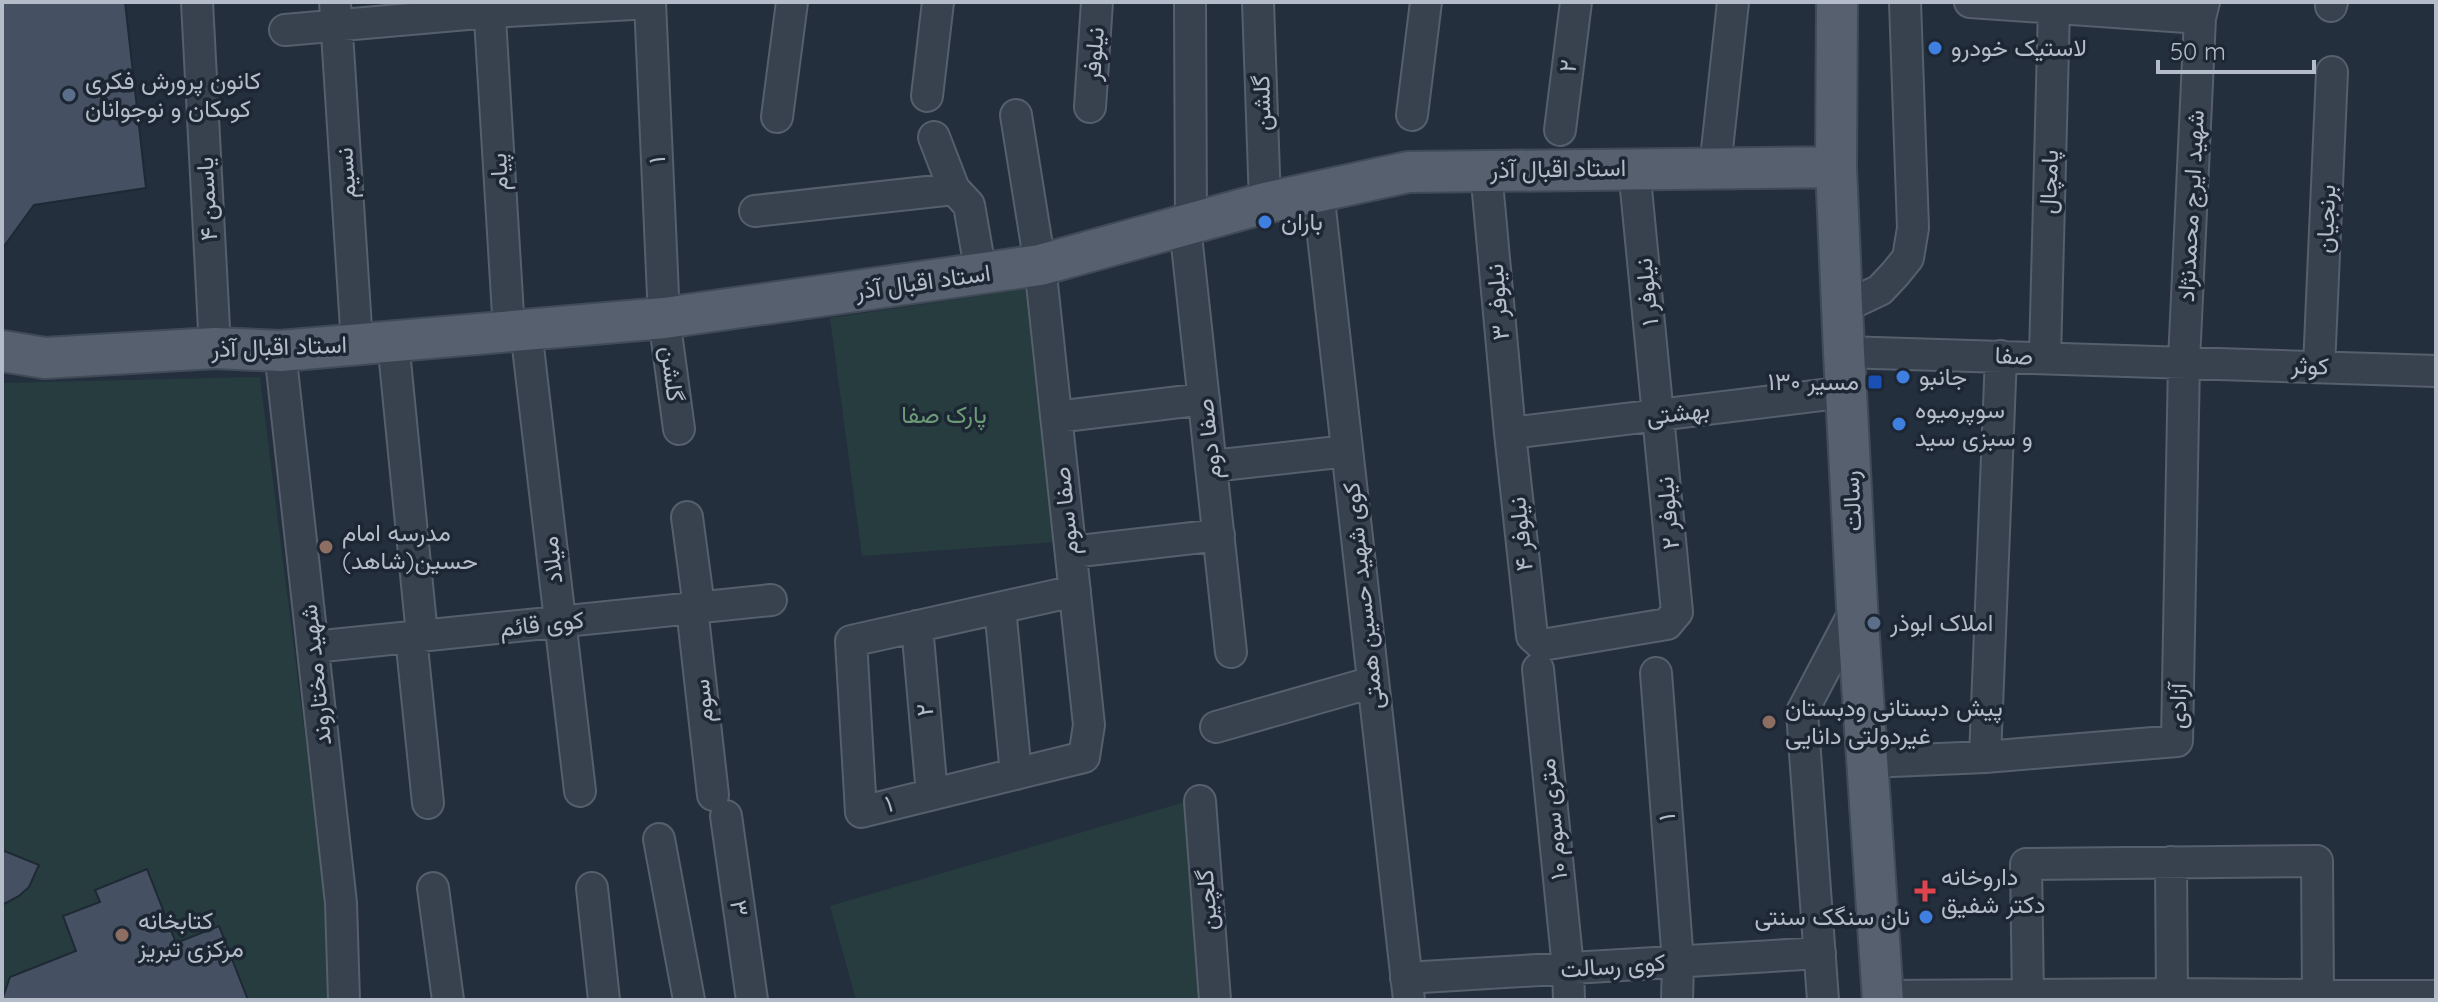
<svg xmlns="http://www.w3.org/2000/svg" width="2438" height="1002" font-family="Quicksand,Vazirmatn,sans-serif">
	<rect width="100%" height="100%" fill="#242f3e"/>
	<!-- green -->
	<path fill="#263c3f" d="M1033,288L1056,542L862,556L830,318Z
		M260,377L325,896L328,1000H2V383Z
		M1185,802L1200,1000H856L830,906Z"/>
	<!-- building -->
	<path fill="#455162" stroke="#1f2835" stroke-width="2" d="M2,2H125L146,188L34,205L2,249Z
		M2,850L39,865L29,887L19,896L2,905Z
		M147,869L176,943L219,926L248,1000H2L10,977L76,951L63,916L100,902L95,890Z"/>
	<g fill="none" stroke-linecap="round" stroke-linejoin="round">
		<!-- minor casing -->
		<g stroke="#565f6c" stroke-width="34">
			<path id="minor" d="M197,2L215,348
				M335,2L357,344
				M489,2L509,331
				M650,2L664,318L679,429
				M1190,2L1191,224
				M1258,2L1265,203
				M1970,2L2200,18
				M2331,6L2332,2
				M285,30L490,12L650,3
				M927,96L938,2
				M1090,107L1097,2
				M1016,115L1040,265L1089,725L1084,757L861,812L851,641L1075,591
				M1412,115L1426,2
				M777,117L792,2
				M1560,130L1576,2
				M934,137L954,189L969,205L981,274
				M1715,168L1733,2
				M1486,171L1510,433L1532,636L1542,645L1667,624L1677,612L1634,168
				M1318,191L1409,1000
				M755,211L954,189
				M1185,226L1231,652
				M1842,308L1880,290L1895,274L1908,258L1913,228L1905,2
				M526,330L580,791
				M393,341L422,635
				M280,351L341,903L344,1000
				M1844,352L2436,371
				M2045,357L2054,8
				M2319,367L2332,72
				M1056,417L1204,399
				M1510,433L1846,392
				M1212,466L1347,451
				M687,517L699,607
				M1071,552L1219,535
				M692,608L713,795
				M1000,608L1016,774
				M917,626L932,794
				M411,637L428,803
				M313,647L771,600
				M1538,669L1568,968L1569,1000
				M1656,673L1678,962L1677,1000
				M1216,727L1373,682
				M1985,757L2001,356
				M1869,762L1985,757L2177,741L2184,361L2200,18L2204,2
				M1200,801L1215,1000
				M726,816L752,1000
				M659,839L689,1000
				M2171,862L2172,1000
				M433,888L448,1000
				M592,888L604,1000
				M1406,978L1820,953
				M1882,996L2172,994L2436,996
				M1823,1000L1802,712L1857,607
				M2028,1000L2026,864L2317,861L2318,1000"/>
		</g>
		<!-- major casing -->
		<g stroke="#414a57" stroke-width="44">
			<path id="major" d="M1837,2L1836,167L1844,352L1857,607L1883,1000
				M2,351L45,358L215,348L280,351L664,318L1040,265L1265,203L1408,172L1836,167"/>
		</g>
		<!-- minor -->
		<use href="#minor" stroke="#38414e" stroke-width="30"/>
		<!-- major -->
		<use href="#major" stroke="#56606e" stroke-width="40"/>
	</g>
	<!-- markers -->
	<g fill="#3f7fe0" stroke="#1d2633" stroke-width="3">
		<circle cx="1935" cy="48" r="8"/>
		<circle cx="1265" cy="222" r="8"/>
		<circle cx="1903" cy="377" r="8"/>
		<circle cx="1899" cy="424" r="8"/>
		<circle cx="1926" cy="917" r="8"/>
	</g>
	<g fill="#5c6f8a" stroke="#1d2633" stroke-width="3">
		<circle cx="69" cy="95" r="8"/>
		<circle cx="1874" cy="623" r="8"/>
	</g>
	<rect fill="#1a4fb4" stroke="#1d2633" stroke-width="3" x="1867" y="374" width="16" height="16" rx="4"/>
	<g fill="#8d6e63" stroke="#1d2633" stroke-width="3">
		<circle cx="326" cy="547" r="8"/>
		<circle cx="1769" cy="722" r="8"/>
		<circle cx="122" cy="935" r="8"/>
	</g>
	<path fill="#e0444e" stroke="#1d2633" stroke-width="3" d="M1921 879h8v8h8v8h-8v8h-8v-8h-8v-8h8z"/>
	<g text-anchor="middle" stroke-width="7" stroke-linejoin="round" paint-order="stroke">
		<!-- poi labels -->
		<g font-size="24" fill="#b4bcc9" stroke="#1d2633" text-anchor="start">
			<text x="1951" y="56">لاستیک خودرو</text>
			<text x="85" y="89">کانون پرورش فکرى<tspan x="85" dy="28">کوىکان و نوجوانان</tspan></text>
			<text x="1281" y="230">باران</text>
			<text x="1919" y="385">جانبو</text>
			<text x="1859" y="390" text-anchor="end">مسیر ۱۳۰</text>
			<text x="1915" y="418">سوپرمیوه<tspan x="1915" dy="28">و سبزی سید</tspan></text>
			<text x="342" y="541">مدرسه امام<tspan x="342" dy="28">حسین(شاهد)</tspan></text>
			<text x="1890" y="631">املاک ابوذر</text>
			<text x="1785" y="716">پیش دبستانی ودبستان<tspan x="1785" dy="28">غیردولتی دانایی</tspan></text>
			<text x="1941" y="885">داروخانه<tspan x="1941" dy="28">دکتر شفیق</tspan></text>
			<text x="1910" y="925" text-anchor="end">نان سنگک سنتی</text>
			<text x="138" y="929">کتابخانه<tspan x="138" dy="28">مرکزى تبریز</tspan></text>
		</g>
		<!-- street labels -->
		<g font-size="24" fill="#b4bcc9" stroke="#1d2633">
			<text transform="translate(1094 54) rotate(-86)" y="8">نیلوفر</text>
			<text transform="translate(1568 66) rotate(-83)" y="8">۲</text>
			<text transform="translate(1262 103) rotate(-92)" y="8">گلشن</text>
			<text transform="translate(657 160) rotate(-93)" y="8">۱</text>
			<text transform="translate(1558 169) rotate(-1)" y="8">استاد اقبال آذر</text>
			<text transform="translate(499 172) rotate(-93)" y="8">پیام</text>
			<text transform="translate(346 173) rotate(-94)" y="8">نسیم</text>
			<text transform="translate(2049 182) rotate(-88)" y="8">پامچال</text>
			<text transform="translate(207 199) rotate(-93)" y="8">یاسمن ۴</text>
			<text transform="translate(2191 206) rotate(-87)" y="8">شهید ایرج محمدنژاد</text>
			<text transform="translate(2326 219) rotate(-88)" y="8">برنجیان</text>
			<text transform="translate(923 282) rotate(-8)" y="8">استاد اقبال آذر</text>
			<text transform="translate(1647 292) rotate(-96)" y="8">نیلوفر ۱</text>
			<text transform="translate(1498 302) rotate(-95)" y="8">نیلوفر ۳</text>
			<text transform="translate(279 347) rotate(-2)" y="8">استاد اقبال آذر</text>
			<text transform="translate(2014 356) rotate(2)" y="8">صفا</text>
			<text transform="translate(2310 366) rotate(2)" y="8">کوثر</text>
			<text transform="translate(672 374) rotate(83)" y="8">گلشن</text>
			<text transform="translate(1678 413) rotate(-7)" y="8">بهشتی</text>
			<text transform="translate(1209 439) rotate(-96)" y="8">صفا دوم</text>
			<text transform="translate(1852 501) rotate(-93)" y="8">رسالت</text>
			<text transform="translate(1066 511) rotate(-96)" y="8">صفا سوم</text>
			<text transform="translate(1668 513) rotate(-95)" y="8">نیلوفر ۲</text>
			<text transform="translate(1521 534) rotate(-96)" y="8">نیلوفر ۴</text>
			<text transform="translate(552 560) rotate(-96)" y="8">میلاد</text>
			<text transform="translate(1363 596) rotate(-96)" y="8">کوی شهید حسین همتی</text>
			<text transform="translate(542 624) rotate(-6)" y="8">کوی قائم</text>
			<text transform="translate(316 675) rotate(-96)" y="8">شهید مختاروند</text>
			<text transform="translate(703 701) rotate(-96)" y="8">سوم</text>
			<text transform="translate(2178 706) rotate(-89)" y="8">آزادی</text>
			<text transform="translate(925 710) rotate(-95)" y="8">۲</text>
			<text transform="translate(889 804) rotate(-14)" y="8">۱</text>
			<text transform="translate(1667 817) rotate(-94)" y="8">۱</text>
			<text transform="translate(1553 819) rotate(-96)" y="8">۱۰ متری سوم</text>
			<text transform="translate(1207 900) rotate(-94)" y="8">گلچین</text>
			<text transform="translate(739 908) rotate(82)" y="8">۳</text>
			<text transform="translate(1613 966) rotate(-4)" y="8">کوی رسالت</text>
		</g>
		<!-- park labels -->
		<g font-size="24" fill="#6b9a76" stroke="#1d2633">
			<text x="944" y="423">پارک صفا</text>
		</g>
	</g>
	<!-- border -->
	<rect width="2438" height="1002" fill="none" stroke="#b4bcc9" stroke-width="8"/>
	<!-- scale -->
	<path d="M2158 60v12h156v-12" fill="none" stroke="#b4bcc9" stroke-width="4"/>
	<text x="2170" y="60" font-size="24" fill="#b4bcc9" stroke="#1d2633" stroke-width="6" paint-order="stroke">50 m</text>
</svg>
